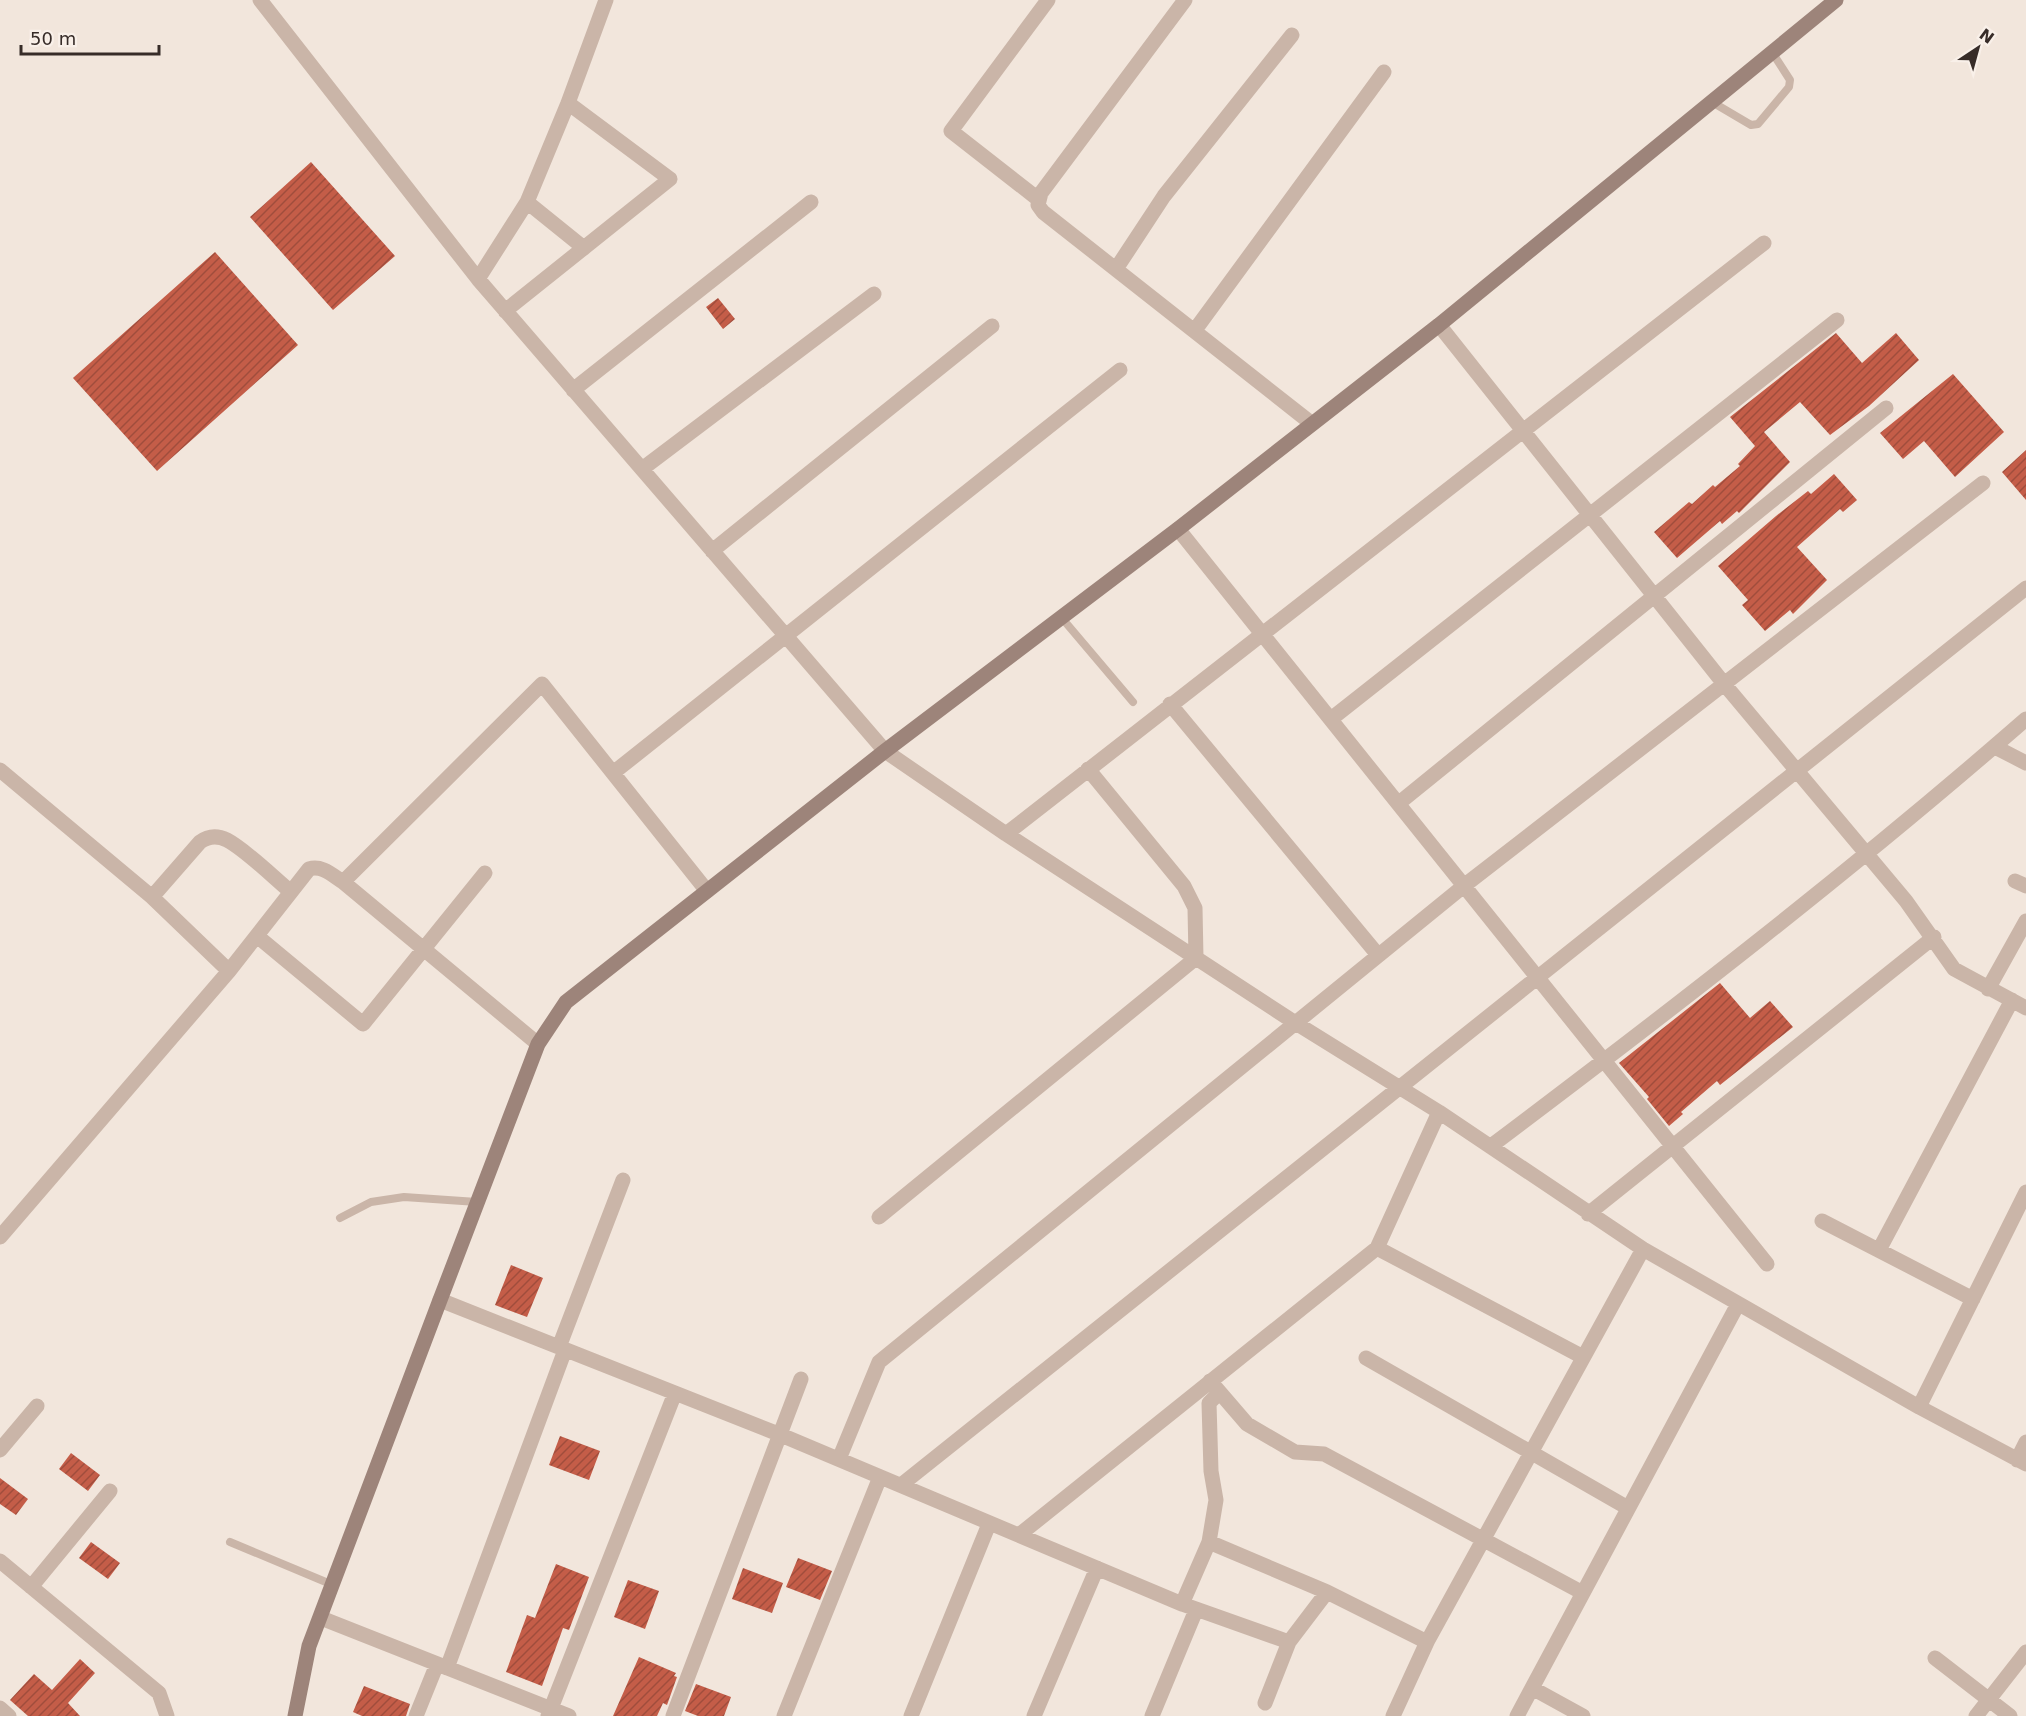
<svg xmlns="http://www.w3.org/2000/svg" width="2026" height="1716" font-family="'DejaVu Sans',sans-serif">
	<defs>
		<pattern id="building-hatch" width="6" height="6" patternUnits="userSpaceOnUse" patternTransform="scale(1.5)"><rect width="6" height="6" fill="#c45d48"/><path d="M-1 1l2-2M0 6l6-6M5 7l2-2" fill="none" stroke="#a04d3c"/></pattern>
	</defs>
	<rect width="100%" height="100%" fill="#f2e6dc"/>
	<!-- building -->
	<path fill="url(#building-hatch)" d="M311,162L395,256L333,310L250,217Z
		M215,252L298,345L157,471L73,378Z
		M718,298L735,319L723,329L706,307Z
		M1836,333L1862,363L1896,333L1919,360L1869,406L1830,435L1800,402L1764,432L1790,462L1739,513L1737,511L1722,524L1720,521L1677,558L1654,532L1689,502L1692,504L1713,485L1715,487L1740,466L1738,464L1755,446L1730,417Z
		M1953,374L2004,432L1955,477L1924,441L1903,459L1880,433Z
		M2026,450V500L2002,472Z
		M1834,474L1857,500L1843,512L1840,509L1797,547L1827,580L1793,614L1790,610L1765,631L1742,605L1748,600L1718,566L1776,516L1808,491L1811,494Z
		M1720,983L1750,1018L1770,1001L1793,1027L1720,1085L1717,1081L1681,1112L1683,1114L1669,1126L1647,1099L1649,1097L1619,1063Z
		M511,1265L543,1278L527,1317L495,1305Z
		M560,1436L600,1451L589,1480L549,1465Z
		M71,1453L100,1475L88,1491L59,1469Z
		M0,1478L28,1499L16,1515L0,1504Z
		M91,1542L120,1563L108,1579L79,1558Z
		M798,1558L832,1571L820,1600L786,1587Z
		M556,1564L589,1577L569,1630L563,1628L542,1686L506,1672L527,1615L535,1618Z
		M743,1568L783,1583L772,1613L732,1599Z
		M628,1580L659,1591L645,1629L614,1617Z
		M639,1657L676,1673L674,1676L677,1677L667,1705L663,1703L657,1716H613Z
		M80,1659L95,1673L68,1703L80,1716H28L10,1700L34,1674L52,1690Z
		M696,1684L731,1697L724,1716H698L685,1711Z
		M364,1686L410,1704L406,1716H362L353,1712Z"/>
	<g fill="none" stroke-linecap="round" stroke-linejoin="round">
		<!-- service -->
		<path stroke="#cab5a8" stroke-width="8" d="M1712,102L1751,125L1758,124L1789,87L1790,80L1772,52
			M1061,617L1133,702
			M340,1218L371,1202L404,1197L477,1202
			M230,1542L333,1585"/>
		<!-- minor -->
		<path stroke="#cab5a8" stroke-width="15" d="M260,0L478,279L885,751L1006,834L1294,1022L1439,1112L1643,1249L1919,1407L2026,1464
			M1185,0L1041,193L1038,205L1043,212L1311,423
			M1038,199L951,131L1048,0
			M527,202L584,248
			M1116,269L1164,196L1292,35
			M478,279L527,202L568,103L606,0
			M505,311L670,179L568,103
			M1439,325L1725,685L1906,901L1954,969L2026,1008
			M1195,330L1384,72
			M573,390L811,202
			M642,469L874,294
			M1178,529L1767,1264
			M712,551L992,326
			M1170,704L1378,955
			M1331,719L1837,320
			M1995,747L2026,763
			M0,770L152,897L229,971
			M613,773L1120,370
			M1399,803L1886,408
			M1006,834L1764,243
			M2015,881L2026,886
			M343,882L542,684L707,891
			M152,897L200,842C208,836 217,835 227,840C246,850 273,877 291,892
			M257,936L363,1024L485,873
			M1988,989L2026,921
			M1491,1146C1673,1009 1854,869 2026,719
			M1588,1214L1934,937
			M879,1217L1196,958L1195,908L1184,886L1088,769
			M1822,1221L1973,1299
			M0,1237L229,971L309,869C322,865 332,875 343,882L538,1044
			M1377,1248L1583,1357
			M1879,1250L2012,1000
			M440,1300L781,1435L1182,1604L1289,1642L1327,1592L1427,1642L1643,1249
			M559,1347L623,1180
			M1366,1358L1628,1508
			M1210,1381L1247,1424L1295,1452L1324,1454L1583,1593
			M1919,1407L2026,1192
			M0,1450L37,1406
			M839,1459L879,1362L1465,885L1983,483
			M2017,1460L2026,1442
			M901,1485L2026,588
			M1019,1535L1377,1248L1439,1112
			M1209,1542L1327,1592
			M0,1561L159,1693L167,1716
			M31,1587L110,1491
			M1182,1604L1209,1542L1216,1500L1211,1471L1209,1403L1219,1393
			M321,1618L569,1716
			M1935,1658L2010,1716
			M447,1668L565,1350
			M1532,1688L1583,1716
			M1265,1703L1289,1642
			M0,1708L9,1716
			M416,1716L437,1664
			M548,1716L675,1393
			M673,1716L801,1379
			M784,1716L880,1477
			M911,1716L989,1524
			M1034,1716L1097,1568
			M1152,1716L1196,1610
			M1393,1716L1427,1642
			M1517,1716L1738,1304
			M1976,1716L2026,1652"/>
		<!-- secondary -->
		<path stroke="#9d847a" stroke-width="15" d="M295,1716L309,1646L440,1300L538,1044L566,1002L885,751L1178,529L1439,325L1836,0"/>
	</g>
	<!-- north arrow -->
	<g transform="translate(1978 48) rotate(36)" stroke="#f9f0e9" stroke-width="4.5" paint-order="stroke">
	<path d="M0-4.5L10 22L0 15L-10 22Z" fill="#372c28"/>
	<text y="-9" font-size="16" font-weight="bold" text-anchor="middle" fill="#372c28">N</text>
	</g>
	<!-- scale -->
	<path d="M21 45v9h138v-9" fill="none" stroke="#372c28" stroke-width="3"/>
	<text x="30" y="45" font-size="18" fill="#372c28" stroke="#f9f0e9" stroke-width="4.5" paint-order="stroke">50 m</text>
</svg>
